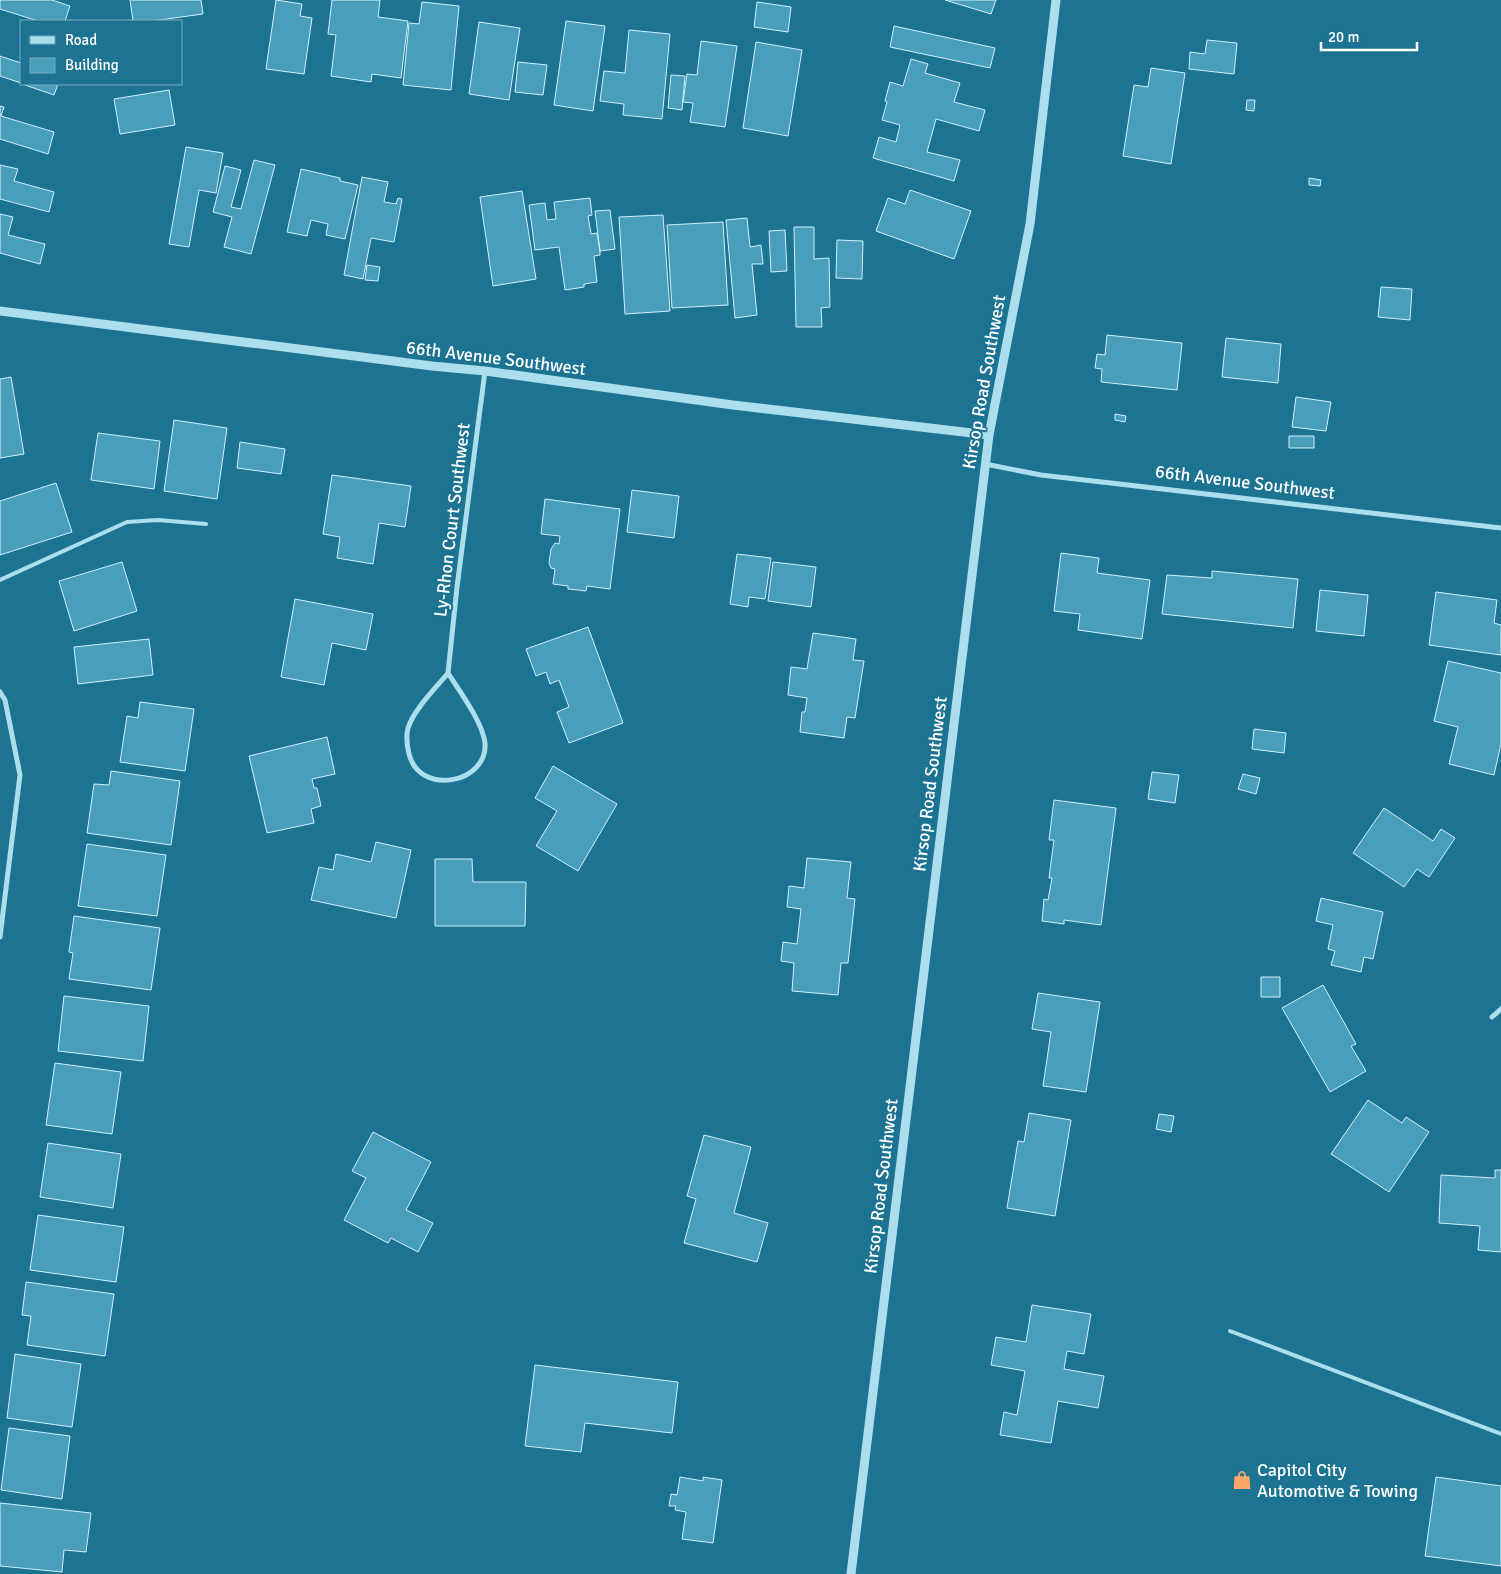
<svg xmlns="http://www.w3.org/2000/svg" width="1501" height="1574" font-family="Signika,sans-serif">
	<rect width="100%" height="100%" fill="#1c7392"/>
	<!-- building -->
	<path fill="#499ebb" stroke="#d2f0fa" d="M0,0H52L70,6L65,21H38L0,9Z
		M130,0H201L203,14L152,21H133Z
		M276,0L302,4L300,16L312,18L304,74L266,69Z
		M332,0H380L378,17L408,21L401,78L372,74L371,82L331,76L336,35L328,34Z
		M945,0H996L991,14Z
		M422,2L459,6L451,90L403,85L409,23L419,24Z
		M757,2L791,7L788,32L754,27Z
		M566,21L605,26L593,111L554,105Z
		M479,22L520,28L509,100L469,94Z
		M894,26L995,48L990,68L890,47Z
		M629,30L670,34L662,119L623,115L624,104L600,101L604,71L625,73Z
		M1207,40L1237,43L1234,74L1189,69L1190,52L1205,54Z
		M701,41L737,46L725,127L690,122L693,103L683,102L687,74L697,75Z
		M756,42L802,50L788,136L743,128Z
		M0,56L21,63V83L0,76Z
		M911,59L928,64L925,73L960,83L954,102L985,110L979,131L936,119L927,152L960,160L954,181L873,158L879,137L896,142L900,125L882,120L887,102L885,101L890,82L903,86Z
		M518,62L547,65L543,95L515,92Z
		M1151,68L1185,73L1171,164L1123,156L1134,85L1148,87Z
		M671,75L685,76L682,110L668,108Z
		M22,84H58L54,95Z
		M169,90L175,125L120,134L114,99Z
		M1247,100H1255L1254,111L1246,110Z
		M0,106L4,107L1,116L54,132L48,154L0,139Z
		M186,147L223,153L216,193L199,190L189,247L169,244Z
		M254,160L275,165L251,254L224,247L232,217L213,212L225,166L241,170L231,207L241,209Z
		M0,165L18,169L14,181L54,192L49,212L0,199Z
		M301,169L340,178V181L358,185L345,239L326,235L328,224L311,220L307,236L287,232Z
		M362,177L388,182L384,202L396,204L398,198L402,199L394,242L371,238L363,279L344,275Z
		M1309,178L1321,180L1320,186L1309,185Z
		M910,190L971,211L954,259L876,231L888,198L905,204Z
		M522,191L536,279L493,286L480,197Z
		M590,198L592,215L588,216L591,234L597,233L600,251V255L594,256L597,282L584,284V287L565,290L559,247L535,250L529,205L545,203L547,220L556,219L554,202Z
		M610,210L615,249L600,251L595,211Z
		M0,214L13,217L8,235L45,244L40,264L0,253Z
		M663,215L670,311L625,314L619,217Z
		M747,218L750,247L761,245L763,264H752L757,315L735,318L726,220Z
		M723,222L728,305L672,308L667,225Z
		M794,227H814V259L829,258L830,307L821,308L822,327H796Z
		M785,230L787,271L771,272L769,231Z
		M837,240L863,241L862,279L836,278Z
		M367,265L380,267L378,281L365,280Z
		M1381,287L1412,289L1410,320L1378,317Z
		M1107,335L1182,343L1177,390L1101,382L1102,369L1095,368L1097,354L1105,355Z
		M1226,338L1281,344L1278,383L1222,377Z
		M11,377L24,454L0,458V379Z
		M1296,397L1331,402L1326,431L1292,427Z
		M1115,414L1126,416L1125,422L1115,420Z
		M174,420L227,428L217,499L164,491Z
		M98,433L160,441L154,489L91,480Z
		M1289,436H1314V448H1289Z
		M240,442L285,449L281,474L237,468Z
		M332,475L411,486L405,527L379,523L373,564L337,558L340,537L323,534Z
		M56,483L72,532L0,555V501Z
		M632,490L679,496L674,538L627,532Z
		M545,499L620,509L610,589L587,586L586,591L568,589V586L553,584L555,569L551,568L549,563L551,549L555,543L559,544L560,536L541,534Z
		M1061,553L1099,558L1097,573L1150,580L1142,639L1078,630L1080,614L1054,611Z
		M737,554L771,558L765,599L749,597L748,607L730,604Z
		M122,562L137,611L74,631L59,581Z
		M773,562L816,567L811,607L768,601Z
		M1212,571L1298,579L1293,628L1162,614L1167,575L1212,578Z
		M1320,590L1368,595L1364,636L1316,631Z
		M1436,592L1497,600L1494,623L1501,625V655L1429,645Z
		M295,599L373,614L366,650L332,643L324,685L281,677Z
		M588,627L623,723L569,743L557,712L569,707L559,680L550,684L546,672L536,676L526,649Z
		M813,633L856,639L853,660L864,661L855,718L847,717L844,738L800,732L802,712H805L807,698L788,695L791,667L807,669Z
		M149,639L153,675L78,684L74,647Z
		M1448,661L1501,673V744L1494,775L1449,764L1458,727L1434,721Z
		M140,702L194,709L185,771L120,762L127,716L138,718Z
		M1254,729L1286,733L1284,753L1252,749Z
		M327,737L335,774L312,779L314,788H317L321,806L311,809L314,823L267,833L249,756Z
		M553,766L617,804L578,871L536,846L557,811L535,798Z
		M111,771L180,781L171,845L87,833L94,784L109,785Z
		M1152,772L1179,775L1175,803L1148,799Z
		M1243,774L1260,778L1256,794L1238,789Z
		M1054,800L1116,808L1101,925L1064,920V924L1042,921L1044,899L1048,900L1052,878H1049L1054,840H1049Z
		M1384,808L1433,841L1441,829L1455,838L1429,877L1417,869L1404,887L1353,853Z
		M376,842L411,850L396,918L311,900L319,867L333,870L336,854L371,862Z
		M87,844L166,855L157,916L78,906Z
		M807,858L851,862L847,898L855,899L848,963H841L838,995L792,991L794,963L781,961L783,942L797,944L801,909L787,907L789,886L804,888Z
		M435,859H472L473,882H526L525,926H435Z
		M1321,898L1383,912L1373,959L1364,957L1361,972L1331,965L1335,951L1328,949L1333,925L1316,921Z
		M74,916L160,928L151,990L69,979L73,953L69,952Z
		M1261,977H1280V997H1261Z
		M1323,985L1356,1044L1351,1046L1366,1071L1330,1092L1282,1008Z
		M1038,993L1100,1002L1086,1092L1043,1086L1051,1032L1032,1029Z
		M64,996L149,1006L143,1061L58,1051Z
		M55,1063L121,1072L112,1134L46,1125Z
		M1368,1100L1402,1123L1406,1117L1429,1132L1389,1192L1331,1154Z
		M1029,1113L1071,1120L1055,1216L1007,1208L1018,1141L1024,1142Z
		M1159,1114L1174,1116L1171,1132L1156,1129Z
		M373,1132L431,1162L406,1210L433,1223L418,1252L391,1238L388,1243L344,1220L366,1178L352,1171Z
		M704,1135L751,1147L734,1213L768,1223L757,1262L684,1243L696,1199L687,1196Z
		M48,1143L121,1154L113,1208L40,1197Z
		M1495,1170H1501V1252L1478,1250L1480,1226L1439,1223L1441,1175L1495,1178Z
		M38,1215L124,1227L116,1282L30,1270Z
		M26,1282L114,1294L105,1356L27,1345L31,1316L22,1315Z
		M1032,1305L1091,1314L1084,1354L1067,1351L1064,1369L1104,1376L1098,1408L1058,1401L1051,1443L1000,1435L1004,1412L1017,1415L1025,1371L991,1365L996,1337L1026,1342Z
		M15,1354L81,1364L72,1427L7,1418Z
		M535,1365L678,1382L672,1433L585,1423L581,1452L525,1446Z
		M9,1428L70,1436L62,1499L1,1490Z
		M680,1477L703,1481V1477L722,1480L713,1543L682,1539L686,1512L675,1510L676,1506H669L671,1494L677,1495Z
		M1436,1477L1501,1486V1566L1425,1556Z
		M0,1503L91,1513L86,1552L64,1550L62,1572L0,1566Z"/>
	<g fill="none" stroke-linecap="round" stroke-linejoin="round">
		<!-- service -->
		<path stroke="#acdeee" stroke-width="4" d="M0,580L127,522L158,520L206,524
			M1230,1331L1501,1434"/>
		<!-- minor -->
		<path stroke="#acdeee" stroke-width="5" d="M985,464L1041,475L1501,528
			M448,673L457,587L485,371
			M448,673C459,690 483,723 485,743C488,783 420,797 409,754C407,746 406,736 408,728C414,709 436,688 448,673Z
			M0,692L5,700L20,775L0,937
			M1492,1017L1501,1009"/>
		<!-- tertiary -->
		<path stroke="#acdeee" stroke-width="9" d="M0,311L432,366L485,371L733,405L989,435
			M851,1574L989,435L1030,224L1056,0"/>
	</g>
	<!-- icons -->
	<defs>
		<g id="shop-bare" transform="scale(1.5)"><path d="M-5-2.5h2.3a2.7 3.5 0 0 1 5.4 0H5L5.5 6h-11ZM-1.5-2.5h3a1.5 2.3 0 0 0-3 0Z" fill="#ffa76a" stroke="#1c7392" stroke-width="2.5" paint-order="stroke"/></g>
	</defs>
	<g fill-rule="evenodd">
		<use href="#shop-bare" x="1242" y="1480"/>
	</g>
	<g text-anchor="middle" stroke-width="4" stroke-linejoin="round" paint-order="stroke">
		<!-- street labels -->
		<g font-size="18" fill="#fff" stroke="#1c7392">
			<text transform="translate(496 358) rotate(7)" y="6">66th Avenue Southwest</text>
			<text transform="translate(984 382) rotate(-80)" y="6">Kirsop Road Southwest</text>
			<text transform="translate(1245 482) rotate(7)" y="6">66th Avenue Southwest</text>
			<text transform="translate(452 520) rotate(-83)" y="6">Ly-Rhon Court Southwest</text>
			<text transform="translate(930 784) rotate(-83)" y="6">Kirsop Road Southwest</text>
			<text transform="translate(881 1186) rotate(-83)" y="6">Kirsop Road Southwest</text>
		</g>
		<!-- poi labels -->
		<g font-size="18" fill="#fff" stroke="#1c7392" text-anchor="start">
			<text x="1257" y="1476">Capitol City<tspan x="1257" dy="21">Automotive &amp; Towing</tspan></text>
		</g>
	</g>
	<!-- legend -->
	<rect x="20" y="20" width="162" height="65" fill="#1c7392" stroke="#77abbe"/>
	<rect x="30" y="36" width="25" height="8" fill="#acdeee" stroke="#77abbe"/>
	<text x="65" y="45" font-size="15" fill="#ffffff">Road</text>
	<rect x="30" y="58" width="25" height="15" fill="#499ebb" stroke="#77abbe"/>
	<text x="65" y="70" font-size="15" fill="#ffffff">Building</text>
	<!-- scale -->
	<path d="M1321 42v8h96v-8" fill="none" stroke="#ffffff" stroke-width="2.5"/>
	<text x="1328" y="42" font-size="15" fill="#ffffff" stroke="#1c7392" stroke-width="4" paint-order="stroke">20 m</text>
</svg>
